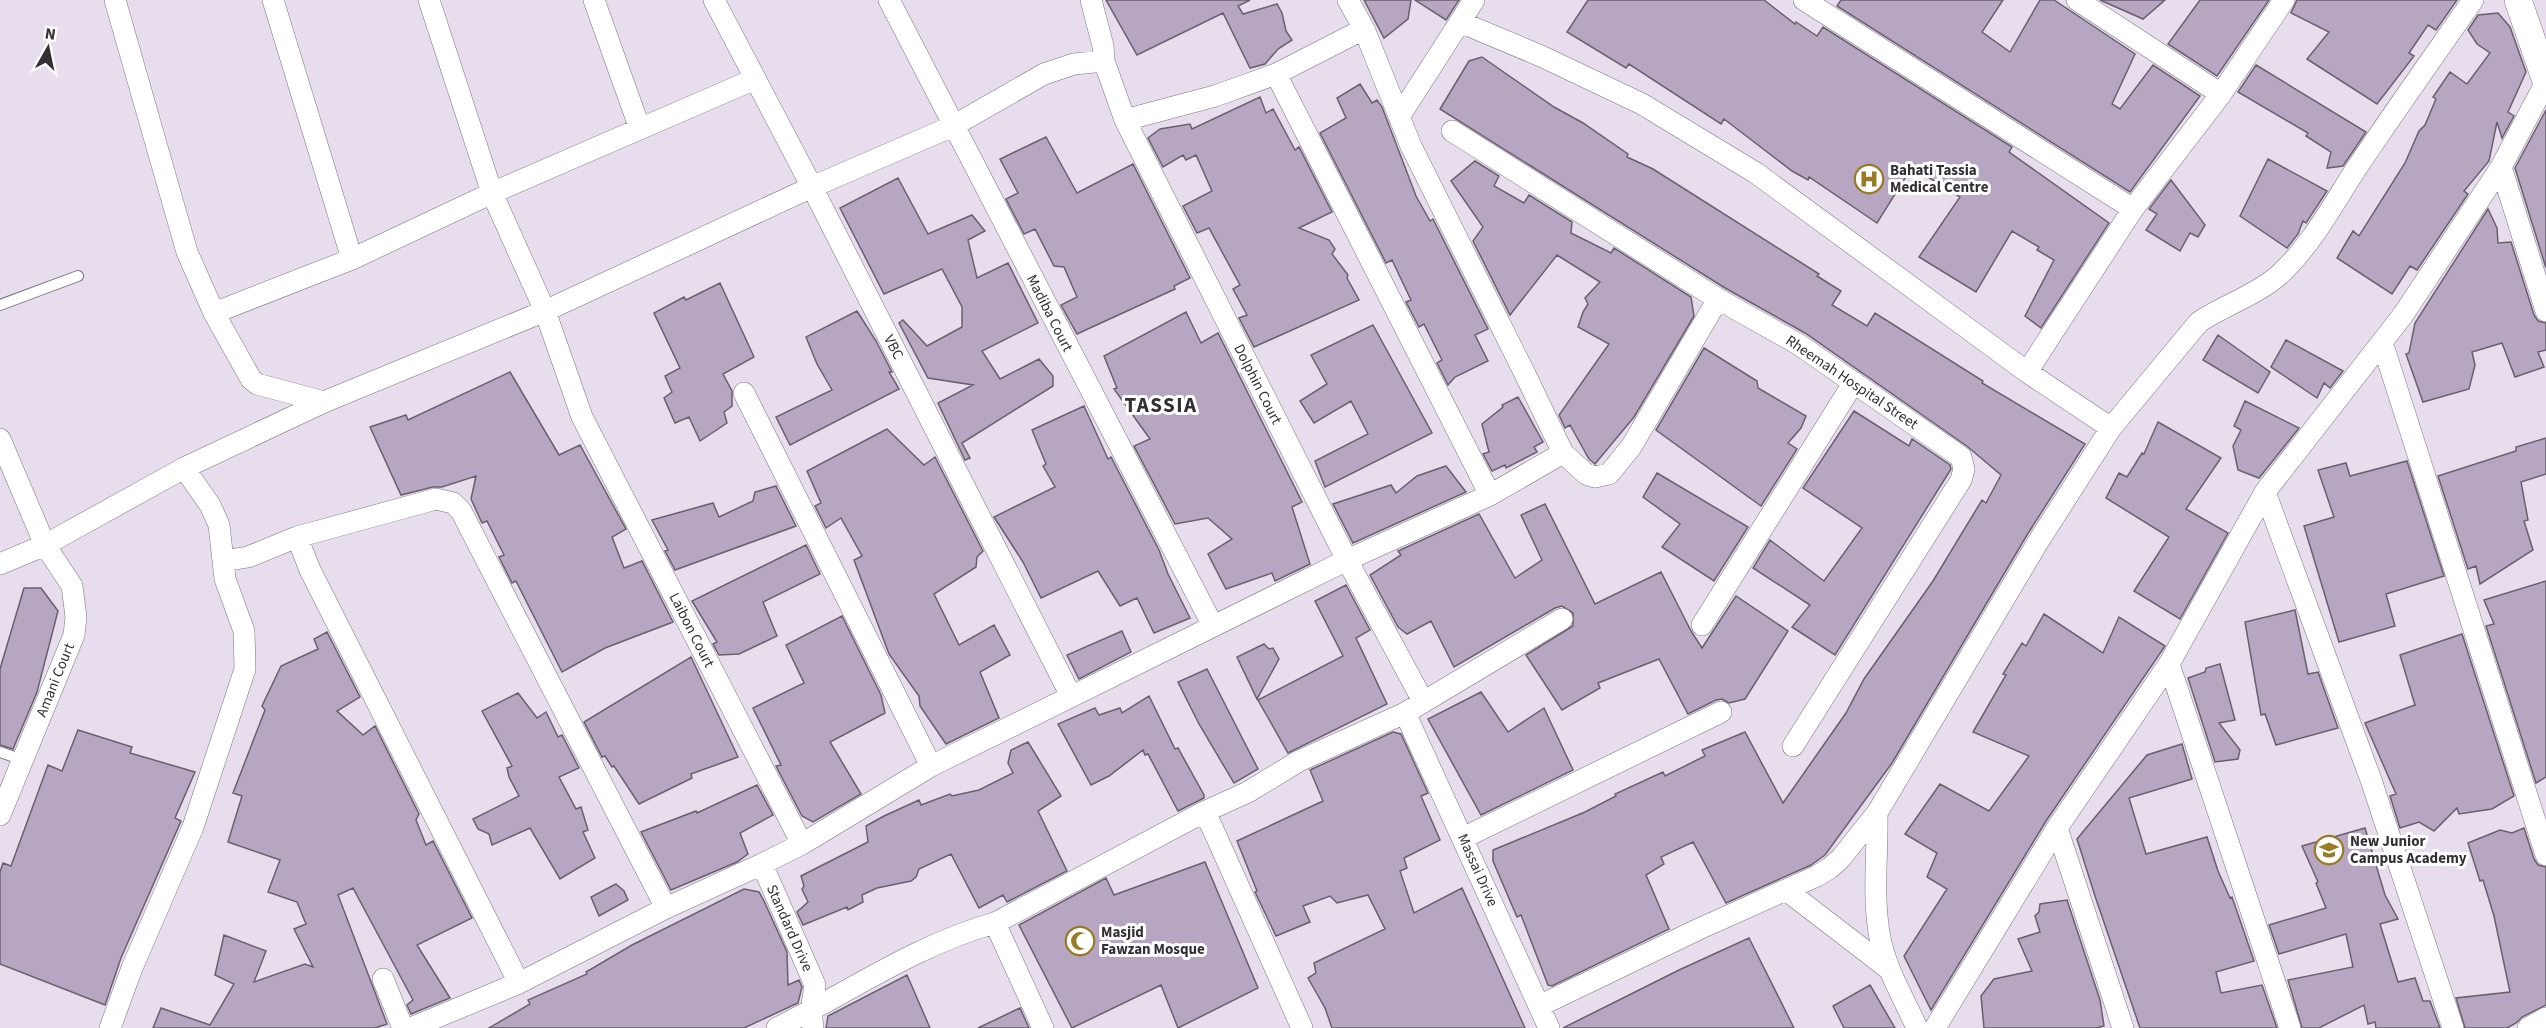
<svg xmlns="http://www.w3.org/2000/svg" width="2546" height="1028" font-family="'Source Sans 3',sans-serif">
	<rect width="100%" height="100%" fill="#e7dded"/>
	<!-- building -->
	<path fill="#b7a6c1" stroke="#69606e" stroke-width="1.5" d="M1106,0H1250L1238,6L1243,14L1277,4L1282,13L1286,31L1292,40L1278,49L1265,64L1250,68L1223,13L1137,55Z
		M1364,0H1411L1408,19L1384,38Z
		M1415,0H1459L1446,20Z
		M1588,0H1764L1795,24L1796,22L1817,36L1823,27L2012,147L2009,152L2109,223L2041,328L2025,316L2054,260L2037,250L2039,247L2012,231L1976,292L1919,257L1960,197L1912,167L1877,223L1809,177L1808,180L1792,171L1724,119L1721,124L1629,64L1626,68L1567,32Z
		M1841,0H2003L1982,32L2010,52L2040,0H2054L2135,54L2112,104L2120,109L2153,65L2200,96L2130,192L1837,6Z
		M2100,0H2165L2143,19Z
		M2200,0H2269L2217,76L2168,44Z
		M2297,0H2457L2436,30L2428,25L2409,53L2414,56L2377,104L2307,59L2329,32L2291,13Z
		M2498,13L2510,27L2526,72L2508,112L2514,116L2502,138L2497,122L2489,161L2464,191L2468,194L2417,270L2410,266L2392,294L2337,258L2353,231L2359,236L2405,163L2419,131L2425,125L2436,99L2433,97L2450,72L2467,84L2490,53L2477,44L2468,30L2478,15Z
		M1482,57L1554,107L1583,123L1628,154L1627,157L1653,169L1819,274L1817,276L1841,291L1832,305L1867,326L1875,313L1983,381L1982,383L2085,444L2027,535L1892,763L1825,855L1811,865L1726,903L1693,842L1661,857L1664,864L1646,875L1669,929L1552,986L1548,985L1521,915L1517,917L1493,861V850L1585,812L1616,796L1615,794L1663,772L1665,776L1705,756L1702,750L1745,732L1783,803L1846,713L1864,679L1933,581L1982,500L1986,503L2001,475L1968,447L1805,333L1725,288L1440,109L1469,61Z
		M2256,65L2366,132L2343,166L2327,168L2331,152L2306,136L2308,133L2238,92Z
		M1360,84L1372,103L1377,100L1382,107L1416,196L1430,221L1433,219L1488,329L1475,335L1488,361L1455,377L1448,385L1437,363L1442,360L1424,324L1419,327L1406,302L1411,300L1392,260L1386,263L1320,133L1346,118L1337,98Z
		M1260,97L1266,113L1273,109L1295,150L1299,147L1332,212L1299,228L1329,240L1335,249L1332,254L1348,275L1347,278L1359,300L1254,347L1239,318L1247,315L1233,289L1240,285L1209,228L1197,233L1183,206L1212,191L1196,155L1186,160L1183,155L1163,167L1148,138L1160,129L1190,124L1192,129Z
		M2546,110V268L2515,168Z
		M1046,137L1077,193L1133,164L1190,278L1174,286L1175,289L1077,334L1061,305L1077,297L1064,267L1054,266L1035,229L1024,234L1006,199L1018,193L1000,159Z
		M2268,159L2327,191L2306,223L2303,221L2298,234L2287,248L2240,216Z
		M1475,161L1499,176L1494,186L1524,203L1529,195L1572,222L1571,233L1611,253L1614,248L1691,297L1694,316L1634,417L1595,464L1589,459L1570,425L1565,428L1559,415L1609,344L1578,327L1583,312L1588,304L1585,298L1600,282L1557,255L1510,315L1473,241L1483,227L1451,181Z
		M898,178L928,234L972,215L985,231L968,240L977,278L1008,263L1038,323L982,351L1000,379L1039,359L1053,376V386L962,443L970,458L965,460L938,403L973,385L928,378L899,323L903,320L927,346L962,327V307L942,269L884,294L840,208Z
		M2171,180L2205,225L2198,237L2190,233L2180,251L2146,230L2157,214L2149,209Z
		M2488,209L2497,228L2498,243L2511,242L2534,315L2538,321L2546,323V350L2538,352L2544,367L2515,377L2502,343L2472,352L2475,365L2469,389L2423,402L2406,354L2409,353L2415,323Z
		M720,283L754,357L723,374L732,391V406L724,412L727,423L700,441L689,417L675,423L664,398L672,392L665,376L680,368L654,313L684,297L686,300Z
		M857,311L876,341L892,372H889L899,389L790,445L776,417L832,390L817,364L806,337Z
		M1186,312L1201,343L1218,333L1302,502L1292,507L1310,564L1275,581L1272,573L1226,589L1208,554L1232,539L1208,518L1175,524L1134,446L1150,439L1114,389L1117,388L1104,356Z
		M1373,325L1432,433L1325,487L1315,461L1368,434L1351,401L1314,423L1300,401L1327,384L1311,355Z
		M2218,335L2270,372L2258,393L2203,360Z
		M2286,340L2343,371L2330,388L2324,383L2317,398L2271,367Z
		M1704,348L1757,381L1758,388L1806,416L1801,428L1788,443L1797,449L1761,506L1656,430Z
		M510,372L559,455L580,445L626,529L612,537L624,568L642,561L673,622L605,648L562,672L516,581L512,583L499,557L504,555L487,521L482,523L471,499L476,476L442,487H433L401,495L370,427L406,415L408,420Z
		M1518,397L1543,442L1534,447L1537,452L1506,468L1505,465L1492,471L1483,454L1489,452L1482,424L1503,407L1502,405Z
		M2245,401L2299,428L2259,478L2238,470L2233,446L2241,430L2234,426Z
		M1084,406L1108,459L1111,457L1159,550L1168,574L1190,618L1154,633L1137,598L1120,606L1098,571L1041,598L1023,562L994,517L1055,487L1043,466L1046,464L1032,430Z
		M1854,411L1909,446L1912,439L1950,465L1951,469L1835,655L1792,627L1810,605L1753,568L1770,540L1824,581L1862,528L1803,488Z
		M2158,422L2221,458L2186,509L2228,533L2180,619L2134,591L2169,537L2106,498L2119,473L2127,477L2142,453L2144,454Z
		M887,429L924,465L935,457L983,551L977,557L976,567L934,594L959,645L994,625L1010,655L980,672L999,718L946,744L920,706L919,696L889,654L854,560L862,556L841,518L826,528L815,506L821,503L807,471Z
		M2546,438V474L2521,482L2528,520L2524,521L2533,550L2480,584L2476,566L2468,569L2438,476L2516,451V447Z
		M2407,461L2444,576L2386,594L2395,626L2339,642L2304,526L2334,517L2318,470L2346,463L2350,476Z
		M1446,466L1466,492L1353,543L1333,504L1391,485L1396,493L1417,476Z
		M1657,473L1748,527L1714,581L1662,547L1680,524L1643,497Z
		M776,486L796,526L675,570L665,551L668,550L652,520L713,503L719,517L753,501L755,492Z
		M1545,504L1595,604L1661,572L1691,631L1702,648L1736,596L1788,631L1745,699L1729,703L1722,699L1716,700L1688,714L1659,659L1598,683L1600,688L1562,710L1526,655L1573,626V613L1562,606L1555,608L1454,667L1431,621L1407,634L1398,627L1370,575L1401,555L1398,551L1479,514L1515,578L1542,560L1521,515Z
		M806,545L820,574L763,602L777,636L739,654L719,655L713,644L717,642L692,601Z
		M2546,581V777L2536,783L2486,626L2494,624L2484,600Z
		M1346,585L1370,630L1356,638L1387,704L1288,753L1258,700L1343,656L1315,601Z
		M24,588H41L58,611L37,692L13,749L0,745V669Z
		M2295,610L2308,674L2318,672L2338,728L2276,745L2265,714L2261,715L2245,622Z
		M2044,614L2103,653L2119,617L2165,646L2046,821L1931,1010L1904,956L1947,889L1927,877L1937,853L1905,834L1940,784L1989,811L2029,756L1973,732L2006,675L2003,674L2022,643L2026,646Z
		M842,616L881,695L885,713L830,742L861,794L813,822L802,816L776,766L781,765L753,708L804,683L786,645Z
		M1122,631L1131,652L1079,679L1067,655Z
		M327,632L360,697L337,711L363,735L375,726L419,814L416,820L426,845L433,841L472,918L417,945L450,998L411,1014L407,1005L413,1000L353,888L338,895L387,1024L375,1028H153L161,1008L210,1025L234,984L215,975L224,935L266,951L254,982L305,964L313,967L294,929L306,924L297,902L268,892L280,860L228,842L242,796L233,793L265,710L262,706L281,666L318,649L314,639Z
		M2462,634L2514,796L2492,809L2459,814L2457,808L2434,831L2419,822L2400,828L2390,796L2396,794L2365,723L2415,705L2400,655Z
		M1264,644L1269,649L1273,648L1279,659L1257,699L1237,657Z
		M691,657L738,757L691,774L692,778L639,804L614,766L612,767L605,756L602,757L584,722Z
		M2220,664L2235,720L2219,723L2240,750L2238,759L2215,762L2188,678L2205,672L2206,668Z
		M1207,669L1258,769L1234,783L1199,724L1178,682Z
		M1481,692L1508,732L1544,708L1573,770L1481,815L1428,719Z
		M518,693L537,718L546,712L558,737L562,735L579,768L559,777L576,809L581,807L588,830L583,832L595,858L560,879L530,828L492,845L489,834L478,829L473,819L519,796L509,777L507,768L512,766L482,711Z
		M1149,696L1175,749L1178,748L1204,795V798L1178,811L1148,754L1145,755L1143,750L1109,776L1091,785L1058,724L1095,708L1099,715L1120,708L1122,713Z
		M78,730L132,747L130,753L195,772L175,818L181,821L121,958L105,1005L0,964V872L3,863L11,866L48,765L62,771Z
		M1393,732L1401,734L1428,793L1421,796L1440,840L1404,858L1407,868L1400,871L1414,913L1462,888L1525,1028H1332L1325,1008L1308,978L1316,973L1314,963L1385,929L1368,895L1337,903L1330,896L1303,906L1310,922L1276,936L1255,892L1257,891L1237,841L1323,801L1310,770Z
		M1028,742L1061,796L1038,811L1067,871L1007,902L1003,895L979,908L951,854L919,869L916,877L911,881L877,888L862,895L863,902L848,910L847,907L803,925L797,912L808,902L802,889L804,886L801,876L868,842L866,826L884,816L919,800L921,805L950,794L952,796L979,790L1013,773L1008,763L1011,750Z
		M2182,744L2192,779L2129,798L2146,854L2207,837L2218,871L2230,898L2232,897L2254,961L2216,972L2221,993L2262,985L2277,1028H2140L2095,896L2077,839L2147,755Z
		M757,785L773,815L740,833L748,854L737,862L671,890L641,832L696,811L697,813Z
		M2365,828L2385,895L2398,919L2380,924L2398,982L2415,978L2423,1001H2430L2440,1028H2376L2375,1022L2368,1024L2364,1005L2319,1028H2302L2288,980L2353,967L2346,934L2279,954L2269,925L2326,908L2316,883L2318,882L2302,846Z
		M2524,828L2534,859L2538,865L2546,867V1005L2522,1017L2516,1023L2507,1028H2465L2456,998L2510,992L2494,916L2483,880L2480,881L2468,843L2500,830L2512,833Z
		M1205,862L1258,988L1178,1028L1161,985L1072,1028L1019,925L1106,878L1114,895Z
		M616,884L624,891L628,900L599,916L591,897Z
		M744,889L759,892L764,901L787,952L788,985L799,980L802,987L798,1003L744,1028H489L530,1004L528,1000L587,974L586,972L632,945Z
		M2067,900L2100,1000L2104,1026L2096,1028H1984L1981,996L1994,979L2032,971L2018,939L2040,932L2035,916L2039,912L2040,904Z
		M1749,938L1794,1028H1563L1679,970Z
		M907,975L930,1028H826L828,1016Z
		M1870,985L1895,1028H1844L1833,1006Z
		M1020,1008L1029,1028H978Z"/>
	<g fill="none" stroke-linecap="round" stroke-linejoin="round">
		<!-- service casing -->
		<g stroke="#7c7382" stroke-width="12">
			<path id="service" d="M0,305L78,276
				M0,752L23,760"/>
		</g>
		<!-- minor casing -->
		<g stroke="#7c7382" stroke-width="22">
			<path id="minor" d="M115,0L187,252L214,313L251,379L257,384L324,402
				M273,0L352,259
				M429,0L492,193L545,311L582,417L802,844
				M594,0L640,129
				M714,0L812,187L1071,696
				M889,0L1213,626
				M1091,0L1103,46L1104,61L1125,120L1347,560L1423,701
				M1348,0L1364,29L1411,146L1525,374L1563,453L1586,474L1595,477L1609,474L1631,447L1718,299
				M1804,0L2133,209
				M2077,0L2221,94
				M1460,22L1541,56L1642,104L1756,173L2027,372L2111,428
				M1276,74L1490,495
				M1399,117L1474,0
				M1125,120L1215,96L1276,74L1364,29
				M1452,131L1718,299L1798,344L1961,457L1964,469L1961,480L1793,746
				M2501,167L2546,311
				M214,313L352,259L492,193L755,79
				M2382,342L2546,855
				M2027,372L2133,209L2221,94L2284,0
				M744,393L931,766
				M0,439L45,545L72,586L76,617L74,635L0,815
				M2265,492L2371,780L2453,1028
				M297,537L436,499L453,503L461,511L666,908
				M223,561L248,557L297,537L310,570L519,983
				M0,564L45,545L184,468L324,402L545,311L812,187L953,126L1044,74L1074,64L1104,61
				M1702,625L1854,382
				M2169,664L2290,1028
				M1405,713L1549,1028
				M1877,813C1878,854 1872,896 1880,938C1886,969 1904,999 1917,1028
				M2057,828L2123,1028
				M1463,838L1721,712
				M762,864L815,985L811,1011L813,1028
				M1786,890L1890,970
				M995,923L1204,812
				M383,979L403,1028
				M1539,1006L1699,929L1817,876L1830,868L1841,858L1877,813L2038,542L2111,428L2199,322C2225,305 2254,296 2278,276C2311,246 2332,206 2356,169C2394,112 2434,56 2473,0
				M110,1028L132,968L193,827L245,669L244,631L225,579L219,525L210,505L184,468
				M411,1028L519,983L666,908L762,864L802,844L931,766L1347,560L1490,495L1563,453
				M777,1028C849,992 918,944 995,923L1043,1028
				M1302,1028L1212,827L1204,812L1248,792L1299,761L1405,713L1562,619
				M1935,1028L2057,828L2169,664L2265,492L2403,315L2501,167L2546,82
				M2528,1028L2546,1018"/>
		</g>
		<!-- tertiary casing -->
		<g stroke="#7c7382" stroke-width="28">
			<path id="tertiary" d="M2518,0L2546,81"/>
		</g>
		<!-- service -->
		<use href="#service" stroke="#fff" stroke-width="10"/>
		<!-- minor -->
		<use href="#minor" stroke="#fff" stroke-width="21"/>
		<!-- tertiary -->
		<use href="#tertiary" stroke="#fff" stroke-width="27"/>
	</g>
	<!-- icons -->
	<defs>
		<g id="hospital-ring" transform="scale(1.5)"><circle r="9.5" fill="#fff" stroke="#9a7b25" stroke-width="1.5"/><path d="M-5-5h3v3.5h4V-5h3V5h-3V1.5h-4V5h-3Z" fill="#9a7b25"/></g>
		<g id="school-ring" transform="scale(1.5)"><circle r="9.5" fill="#fff" stroke="#9a7b25" stroke-width="1.5"/><path d="M0-5L7-2L0 1L-7-2ZM-4 1L0 2.5L4 1V4Q0 6-4 4Z" fill="#9a7b25"/></g>
		<g id="mosque-ring" transform="scale(1.5)"><circle r="9.5" fill="#fff" stroke="#9a7b25" stroke-width="1.5"/><path d="M3.5-4.9A6 6 0 1 0 3.5 4.9A5 5 0 1 1 3.5-4.9Z" fill="#9a7b25"/></g>
	</defs>
	<g fill-rule="evenodd">
		<use href="#hospital-ring" x="1869" y="179"/>
		<use href="#school-ring" x="2329" y="850"/>
		<use href="#mosque-ring" x="1080" y="941"/>
	</g>
	<g text-anchor="middle" stroke-width="6" stroke-linejoin="round" paint-order="stroke">
		<!-- poi labels -->
		<g font-size="15" font-weight="bold" fill="#332f35" stroke="#fff" text-anchor="start">
			<text x="1890" y="175">Bahati Tassia<tspan x="1890" dy="17">Medical Centre</tspan></text>
			<text x="2350" y="846">New Junior<tspan x="2350" dy="17">Campus Academy</tspan></text>
			<text x="1101" y="937">Masjid<tspan x="1101" dy="17">Fawzan Mosque</tspan></text>
		</g>
		<!-- street labels -->
		<g font-size="15" fill="#332f35" stroke="#fff">
			<text transform="translate(1050 313) rotate(63)" y="5">Madiba Court</text>
			<text transform="translate(894 347) rotate(63)" y="5">VBC</text>
			<text transform="translate(1852 382) rotate(34)" y="5">Rheemah Hospital Street</text>
			<text transform="translate(1258 384) rotate(63)" y="5">Dolphin Court</text>
			<text transform="translate(692 630) rotate(63)" y="5">Laibon Court</text>
			<text transform="translate(55 680) rotate(-68)" y="5">Amani Court</text>
			<text transform="translate(1478 870) rotate(66)" y="5">Massai Drive</text>
			<text transform="translate(790 928) rotate(66)" y="5">Standard Drive</text>
		</g>
		<!-- district labels -->
		<g font-size="21" font-weight="bold" letter-spacing="1.5" fill="#332f35" stroke="#fff">
			<text x="1161" y="412">TASSIA</text>
		</g>
	</g>
	<!-- north arrow -->
	<g transform="translate(48 48) rotate(9)" stroke="#ffffff" stroke-width="4.5" paint-order="stroke">
	<path d="M0-4.5L10 22L0 15L-10 22Z" fill="#332f35"/>
	<text y="-9" font-size="16" font-weight="bold" text-anchor="middle" fill="#332f35">N</text>
	</g>
</svg>
